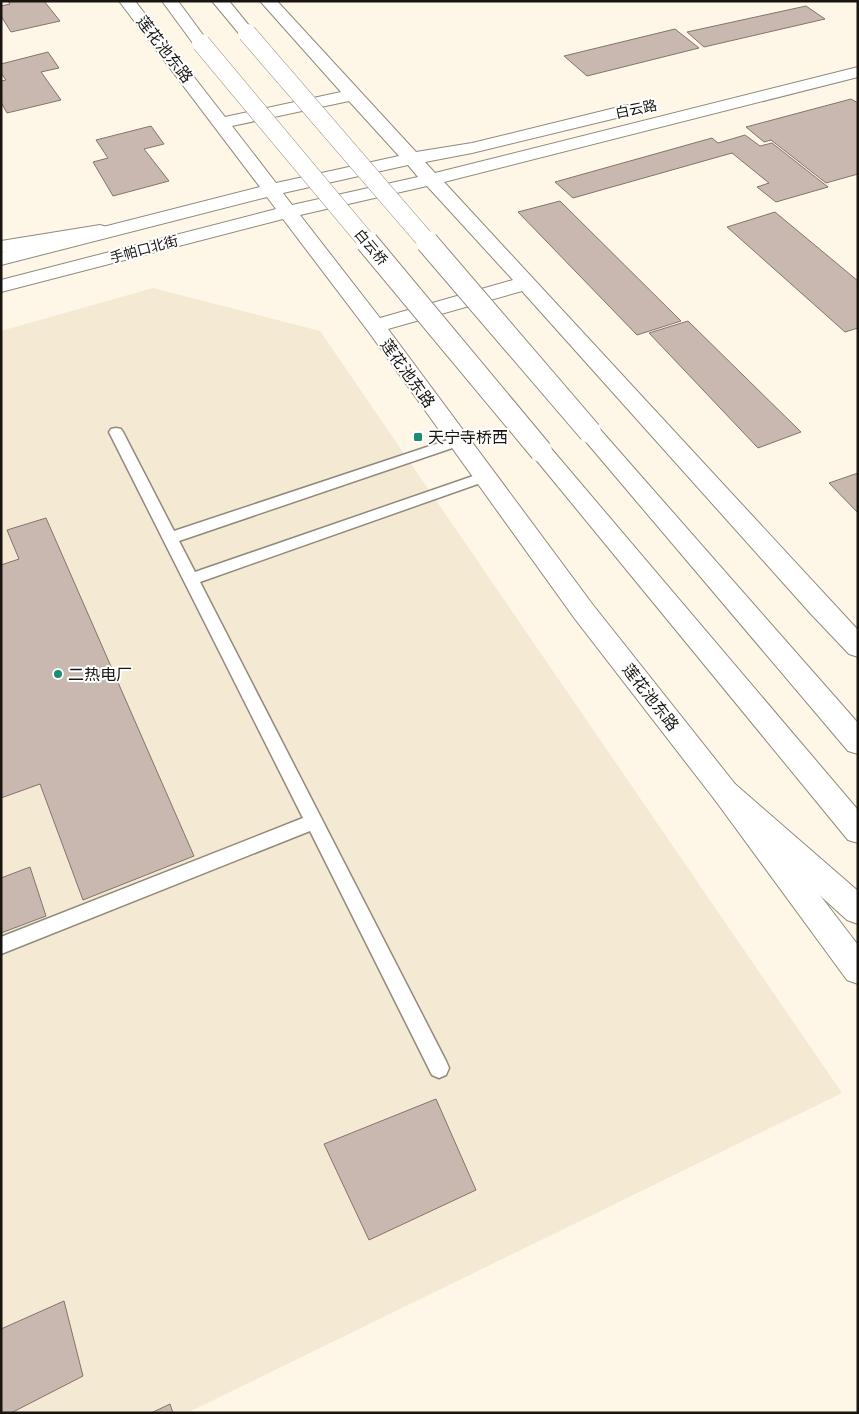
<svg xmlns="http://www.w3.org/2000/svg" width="859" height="1414" font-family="Arial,'Noto Sans SC',sans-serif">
	<rect width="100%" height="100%" fill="#fef6e6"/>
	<!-- built -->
	<path fill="#f4e9d2" d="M153,288L320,331L842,1093L187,1413H1V331Z"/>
	<!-- building -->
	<path fill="#c8b8b0" stroke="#83746c" d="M8,1H44L60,21L11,32L1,16V6L10,4Z
		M806,6L825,19L704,47L687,32Z
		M675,29L699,48L587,76L564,56Z
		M48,52L59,68L41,72L61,100L7,113L1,102V81L6,80L1,73V64Z
		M851,99L858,103V174L826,183L771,140L764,142L746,127Z
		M151,126L164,144L144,149L169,181L113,196L93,162L108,158L96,140Z
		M745,135L760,146L772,143L828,187L776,202L757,187L769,183L732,153L573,198L555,182L712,138L718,143Z
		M560,201L681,321L637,335L518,212Z
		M775,212L858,281V328L845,332L727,227Z
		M688,321L801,432L758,448L649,333Z
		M858,473V513L829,483Z
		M46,518L194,856L83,900L40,784L1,798V565L19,559L7,530Z
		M30,867L46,916L1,933V878Z
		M436,1099L476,1190L369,1240L324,1144Z
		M64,1301L83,1376L11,1413H1V1329Z
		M170,1404L173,1413H151Z"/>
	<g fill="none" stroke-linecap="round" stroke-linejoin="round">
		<!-- lane casing -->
		<g stroke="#918a7c" stroke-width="3">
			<path id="lane" d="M116,428L121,429L123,432L174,531L454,438H464L466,441L464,444L179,541L195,572L479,474H489L491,477L489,480L200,582L446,1061L449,1068L446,1075L439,1078L432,1075L310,831L1,954V937L303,818L109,432L111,429Z"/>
		</g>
		<!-- street casing -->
		<g stroke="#918a7c" stroke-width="2">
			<path id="street" d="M100,225L107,227L110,231L107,235L1,253V241Z"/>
		</g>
		<!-- secondary casing -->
		<g stroke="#918a7c" stroke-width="2">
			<path id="secondary" d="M119,1H135L225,117L341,92L260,1H277L416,152L472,143L627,105L633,106L636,110L633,114L472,153L425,162L435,173L858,67V77L444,182L858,630V657L849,654L811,614L522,291L388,329L593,605L735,784L858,945V984L847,980L715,800L575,619L368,331L283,219L1,292V280L276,209L267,197L1,265V253L260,187ZM349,101L399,156L276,183L232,126ZM408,165L418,177L292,205L283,193ZM427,186L513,280L380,318L300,215Z"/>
		</g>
		<!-- highway casing -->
		<g stroke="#918a7c" stroke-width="2">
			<path id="highway" d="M162,1H178L209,43L207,46H195Z
				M212,1H229L255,33L253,36H241Z
				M590,424L598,427L858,723V754L848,751L582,437L579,432L582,427Z
				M541,443L549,446L858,810V843L848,840L533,456L529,451L533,446Z
				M725,780L735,784L858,891V924L847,920L715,800L711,792L715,784Z"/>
		</g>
		<!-- lane -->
		<use href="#lane" fill="#fff" fill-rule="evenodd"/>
		<!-- street -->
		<use href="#street" fill="#fff" fill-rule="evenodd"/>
		<!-- secondary -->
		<use href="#secondary" fill="#fff" fill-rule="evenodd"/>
		<!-- highway -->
		<use href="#highway" fill="#fff" fill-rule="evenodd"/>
		<!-- highway-bridge-far1 casing -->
		<g stroke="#918a7c" stroke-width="19" stroke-linecap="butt">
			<path id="highway-bridge-far1" d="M247,33L428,243
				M201,43L368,243"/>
		</g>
		<!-- highway-bridge casing -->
		<g stroke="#918a7c" stroke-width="24" stroke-linecap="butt">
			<path id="highway-bridge" d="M367,242L541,451
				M427,242L590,432"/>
		</g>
		<!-- highway-bridge-far1 -->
		<use href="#highway-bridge-far1" stroke="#fff" stroke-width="18"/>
		<!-- highway-bridge -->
		<use href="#highway-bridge" stroke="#fff" stroke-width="22"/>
	</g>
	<!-- markers -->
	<g fill="#1b8e70" stroke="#fff" stroke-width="2">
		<rect x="413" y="432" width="10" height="10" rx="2.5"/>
		<circle cx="58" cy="674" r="5"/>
	</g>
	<g text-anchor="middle" stroke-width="4" stroke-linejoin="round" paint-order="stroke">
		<!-- far-street labels -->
		<g font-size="14" fill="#181510" stroke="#fff">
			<text transform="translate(636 109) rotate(-12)" y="5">白云路</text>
			<text transform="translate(371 247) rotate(50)" y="5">白云桥</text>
			<text transform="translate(144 249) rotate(-15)" y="5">手帕口北街</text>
		</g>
		<!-- street labels -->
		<g font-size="16" fill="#181510" stroke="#fff">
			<text transform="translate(165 49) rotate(52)" y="6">莲花池东路</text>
			<text transform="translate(408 373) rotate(54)" y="6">莲花池东路</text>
			<text transform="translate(651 697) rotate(52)" y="6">莲花池东路</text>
		</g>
		<!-- poi labels -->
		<g font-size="16" fill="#181510" stroke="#fff" text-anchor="start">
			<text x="428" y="443">天宁寺桥西</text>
			<text x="68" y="680">二热电厂</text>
		</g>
	</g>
	<!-- border -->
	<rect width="859" height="1414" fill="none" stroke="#181510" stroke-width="5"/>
</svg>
